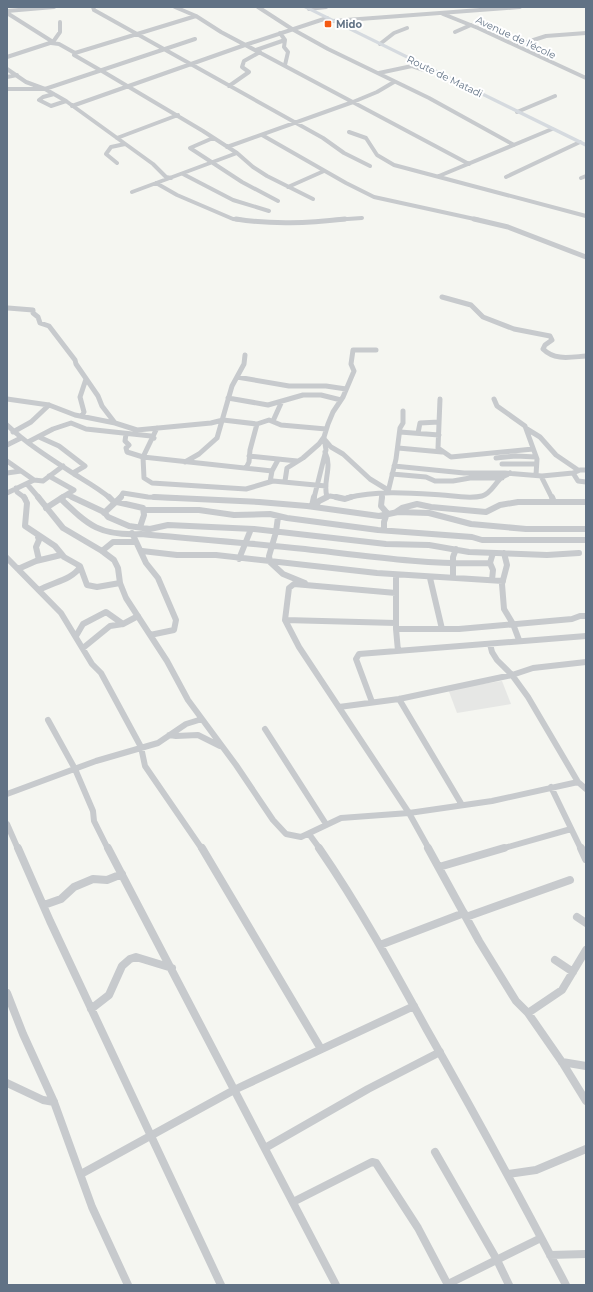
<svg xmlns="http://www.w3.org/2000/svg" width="593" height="1292" font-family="Montserrat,sans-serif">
	<rect width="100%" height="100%" fill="#f5f6f1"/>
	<!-- built -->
	<path fill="#e6e7e5" d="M502,681L511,704L457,713L448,689Z"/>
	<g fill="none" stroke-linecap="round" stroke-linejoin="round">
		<!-- minor-far3 -->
		<path stroke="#c7cacd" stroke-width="4" d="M93,7L94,10L323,138L344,153L370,166
			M175,7L196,16L221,32L469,164
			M258,7L292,29L328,49L429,98L514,145
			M309,9L326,7
			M7,11L54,7
			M7,13L53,42
			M443,14L478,28L586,78
			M333,21L520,7
			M455,32L471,25
			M285,40L284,47L288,52L285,65
			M51,43L59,44L75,53L196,16
			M380,44L394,33L407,28
			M518,45L546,36L586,33
			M256,50L285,40L280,33
			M75,53L74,55L100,70
			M7,57L53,42L60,32V22
			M7,69L26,82L45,89L66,101L153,164L166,177L171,178
			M102,71L203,131L237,153L253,167L267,176L313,199
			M379,73L412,66L424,70L430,69
			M7,77L17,75
			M229,86L249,72L242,67L244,61L260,52
			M7,89H45L195,39
			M54,94L43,97L39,100L51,106L66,101
			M72,106L245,45L327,18
			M517,112L555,96
			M349,132L366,138L377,155L394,165L586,216
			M262,135L346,183L374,197L479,220
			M117,138L178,115
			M213,138L190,148L242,182L278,201
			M227,147L353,102L377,92L394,82
			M117,163L106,154L111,147L125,144
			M183,174L233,200L269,211
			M439,176L552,129
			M506,177L580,142
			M581,178L586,176
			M156,183L177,195L233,219L242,220
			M288,187L324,171
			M132,192L237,153
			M333,220L362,218"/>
		<!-- minor-far2 -->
		<path stroke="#c7cacd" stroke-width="5" d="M236,219C273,225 308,223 345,219
			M474,219L508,227L586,257
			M442,297L471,305L483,317L514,329L550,336L552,340L545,345L543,349C555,361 571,357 586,356
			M8,308L33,310V313L38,317L40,323L49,326L75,360L76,364L98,396L102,406L115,423
			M237,377L289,386H326L346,389
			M228,398L268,405L303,395H321L341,400
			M7,399L49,405L75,415L115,423L137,430L211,423L223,420L257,424L269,420L281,425L326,429
			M440,399L438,448L451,457L533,449
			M494,399L497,406L525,426L537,459L536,475
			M82,416L84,412L80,397L86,379
			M273,421L282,401
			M7,425C27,444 51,459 74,474C87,482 98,488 110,498
			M157,428L143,457L144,478L152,483L246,489L273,481L326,486
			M527,429L540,437L556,455L578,470
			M13,432L31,422L49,405
			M400,432L439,435
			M418,433L420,423L439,422
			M126,434L125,441L129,445L126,448L127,452L143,457L272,471
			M39,437L59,446L85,466L73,473
			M326,441L331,447L343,454L370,479L388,490
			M28,442L53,429L71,423L86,429L151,436L154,438
			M7,445L21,438
			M398,448L442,452
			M325,452C333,468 322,481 327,497
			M249,456L297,461
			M496,458L516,456L536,457
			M7,461L34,480
			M185,462L199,454L217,438L232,386L244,364L245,355
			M502,464H536
			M394,466L464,473H505L542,476L573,473L580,470H586
			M246,468L249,462L250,450L257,424
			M7,473L21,471
			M573,473L578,481L586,482
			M392,474L426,477L435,481H453L470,478H502
			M49,476L74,490L61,498
			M541,476L552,498
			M285,481L287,468L303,458L319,444L324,437
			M270,482L272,471L278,460
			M27,484L39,498
			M16,488L17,492L25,498
			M388,492L396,459L400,428L403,423V411
			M7,493L34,480L43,481L63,466
			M67,495L74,498
			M120,498L123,493L148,497L177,498
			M314,498L326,450L324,437L328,424L333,412L343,397L354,371L351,364L353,350H376
			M325,498L330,496L341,498
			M347,498C378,490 411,493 442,495C454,496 470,499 482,496C490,494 494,485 500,479C502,477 507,475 510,473
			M382,498V494"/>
		<!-- minor-far1 -->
		<path stroke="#c7cacd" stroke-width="6" d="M24,497L27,503L25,526L55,546L64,557L80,566L87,585L97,587L120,583
			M38,497L63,528L102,551L114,560L118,568L120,583L126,598L167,661L188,700L236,765L273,820L286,834L301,837L341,818L409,813L492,801L578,782L586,789
			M72,497L104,512L108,517L129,526L150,529L168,525L254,529L386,544L429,545L469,552L547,555L579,553
			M109,497L115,503
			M154,497L259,502L307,506L379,516L398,512L429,513L471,524L526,529H586
			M336,497L345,499L351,497
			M382,497L381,506L387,513L384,522V530
			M552,497L554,502
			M61,499C89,526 100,536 141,534C196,539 250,543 305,549C367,556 428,565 490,563
			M117,502L143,508L144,515L140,527
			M312,506L314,497
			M315,507L319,501L327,497
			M46,508L63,497
			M144,510H199L234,515L270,514L287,518L378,530L472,537L482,540H586
			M396,512L402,508L417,504L431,507L486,512L500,505L518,502H586
			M104,513L121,497
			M278,517L276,532L269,556L270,562L283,574L305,583L306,585
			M132,533L146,563L158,578L176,620L174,630L150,635
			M38,537L39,540L36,547L39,560
			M102,551L113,542H135
			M142,551L177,555H216L377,573L503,581
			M504,553L507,565L502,584L504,609L513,624L519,640
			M7,558L61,613L92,664L101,673L141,747L145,766L202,849
			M239,559L251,529
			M18,569L36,561L61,555
			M396,575V629L398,651
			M430,578L442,629
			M453,578V557L456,549
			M492,580L493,570L490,563L493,553
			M39,590C53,582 72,580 80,567
			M396,593L294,584L289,588L285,620L299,647L409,813L429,849
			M285,620L396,623
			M396,629H459L572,619L580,616H586
			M76,636L83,624L106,612L123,624
			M490,644L492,652L497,660L512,675L528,697L578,782
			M83,648L110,626L123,624L138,616
			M399,699L462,805
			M372,702L356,659L359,654L586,636
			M339,707L399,699L512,675L533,668L586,662
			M48,720L75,769L93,811L94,821L108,849
			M265,729L326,824
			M169,735L176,736L198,735L220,746
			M551,787L581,849
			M7,794L96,761L158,743L186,724L202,719
			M7,824L18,849
			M309,834L320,849
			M501,849L571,829"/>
		<!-- minor -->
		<path stroke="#c7cacd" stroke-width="8" d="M18,848L50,921L221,1285
			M108,848L336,1285
			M202,848L321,1049
			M319,848C359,906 393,968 427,1030C475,1114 521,1199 566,1285
			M428,848L479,941L516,1001L528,1013L562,1062L586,1101
			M581,848L586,859
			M439,867L504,848
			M44,905L61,899L74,887L93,879L107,880L122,874
			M466,917L570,880
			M577,917L586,923
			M380,945L464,913
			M555,960L573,972
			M7,993L23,1034L54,1102L92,1207L128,1285
			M91,1009L109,995L122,966L130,959L136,957L172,968
			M528,1013L562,990L586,950
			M562,1062L586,1066
			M7,1083L43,1100L54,1102
			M265,1148L368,1089L440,1052
			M435,1152L497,1260L509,1285
			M81,1174L234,1090L414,1006
			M508,1174L536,1170L586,1149
			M293,1202L372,1162L376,1163L418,1228L448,1285
			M550,1255L586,1254
			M448,1284L541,1238"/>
		<!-- highway -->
		<path fill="#d5dadf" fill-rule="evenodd" d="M302,7H309L586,143V147Z"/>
	</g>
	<!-- markers -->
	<rect fill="#f45a13" stroke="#fff" stroke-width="1.5" x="324" y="20" width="8" height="8" rx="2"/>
	<g text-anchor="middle" stroke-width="4" stroke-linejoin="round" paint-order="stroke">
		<!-- far-poi labels -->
		<g font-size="10" font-weight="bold" fill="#617285" stroke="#fff" text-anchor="start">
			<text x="336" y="28">Mido</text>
		</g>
		<!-- far-street labels -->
		<g font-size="10" fill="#617285" stroke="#fff">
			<text transform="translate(516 37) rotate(25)" y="4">Avenue de l'école</text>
			<text transform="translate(445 76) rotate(26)" y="4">Route de Matadi</text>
		</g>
	</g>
	<!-- border -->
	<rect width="593" height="1292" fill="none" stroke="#617285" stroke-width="16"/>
</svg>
